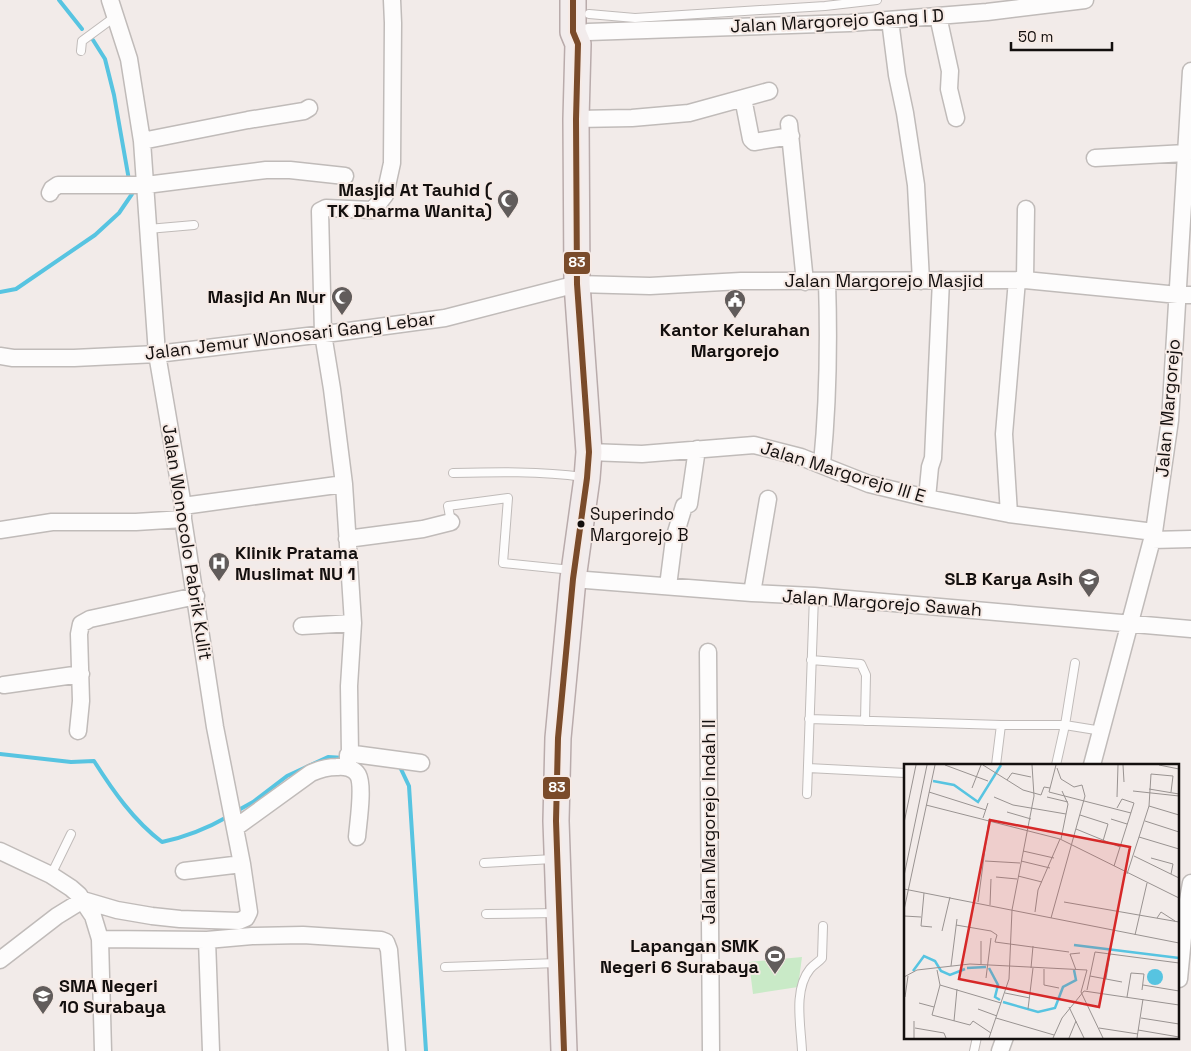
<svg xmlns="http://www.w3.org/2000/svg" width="1191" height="1051" font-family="'Space Grotesk',sans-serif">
	<rect width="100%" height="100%" fill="#f2ebe9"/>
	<!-- green -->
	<path fill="#c9eac7" d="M802,957L798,987L753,994L749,962Z"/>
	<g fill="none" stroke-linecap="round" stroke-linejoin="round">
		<!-- stream -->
		<path stroke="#57c4e1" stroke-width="4" d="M59,0L82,29
			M93,40L105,59L114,95L129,180
			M0,292L16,289L95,235L119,213L132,194L131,189
			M0,754L71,762L94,761C113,791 134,821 162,842C186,837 208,828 229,816
			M400,767L409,786L426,1051
			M235,812L253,802L287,776L328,757L345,758"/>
		<!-- service casing -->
		<g stroke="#c0bbb9" stroke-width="10">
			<path id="service" d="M589,14L635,18L825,6L877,0
				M81,51L82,41L116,16
				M148,229L194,225
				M453,473C496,472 540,471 583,477
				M451,522L448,506L508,498L503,563L572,570
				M811,660L861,664L866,675L865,721
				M809,719L1001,725H1065L1102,731
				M996,765L1001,725
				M1056,765L1065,725L1075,663
				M808,768L905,773
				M807,794L814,596
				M484,863L553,859
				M51,875L71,834
				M486,914L557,913
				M445,967L557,963
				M802,1051C801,1026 793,990 810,969C814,964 819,962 822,958L823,926
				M974,1051L977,1037"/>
		</g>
		<!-- minor casing -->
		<g stroke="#c0bbb9" stroke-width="19">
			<path id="minor" d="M938,16L950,71L949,89L956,118
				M890,20L897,75L905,113L916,185L921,281
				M588,32L850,23L987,12L1085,0
				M743,98L751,139L754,142L791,136
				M576,119L632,118L689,113L769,91
				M789,124L805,282
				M142,141L248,120L304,111L309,108
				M1095,158L1186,153
				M50,193L52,189L58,185H146L266,170H290L345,176
				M1025,280L1026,209
				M0,356L13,358H74L157,354L341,332L445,318L577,284L650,286L741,281L1025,280L1178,295H1191
				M589,452L642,454L754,445L801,457L869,484L927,498L1009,514L1154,532
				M822,464C828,403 829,343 827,281
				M927,498L930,467L933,458L941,280
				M689,504L697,449
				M183,506L344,484
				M1009,514L1004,434L1017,280
				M0,530L52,522H136L183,519
				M347,539L423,529L451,522
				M1152,540L1191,539
				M573,579L752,593L814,596L1191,629
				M668,586L674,539L684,506
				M752,593L768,499
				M302,626L353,623
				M708,652L711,1051
				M4,685L81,674
				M78,731L81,701L79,634L81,624L90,619L196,596
				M350,754L349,686L353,623L344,484L332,389L323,334L320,211L326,208L372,210L378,204L385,195L392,163L393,23L392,0
				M348,763V755L354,754L421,763
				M1092,765L1154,532L1170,420L1191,71
				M235,828L311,773C320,769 327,767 337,767C344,766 354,768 358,775C364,786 358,824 357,837
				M0,851L51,875L71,888L79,895L93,916L100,939L103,1051
				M184,871L242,864
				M100,939L207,940L252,936L303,935L381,940L386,942L389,950L397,1051
				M207,940L211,1051
				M0,960L57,916L83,900L117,910L152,916L180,919L239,921L246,918L249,912L242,864L215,727L183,519V506L157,354L142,141L129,59L110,0
				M1179,979L1185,917L1191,883
				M1000,1051L1005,1037"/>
		</g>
		<!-- primary casing -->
		<g stroke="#b9abab" stroke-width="28">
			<path id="primary" d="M564,1051L556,821L558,738L573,579L587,478L589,452L577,284L576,119L578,44L573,32V0"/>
		</g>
		<!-- service -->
		<use href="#service" stroke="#fdfcfc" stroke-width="8"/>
		<!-- minor -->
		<use href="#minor" stroke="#fdfcfc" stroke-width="16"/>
		<!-- primary -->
		<use href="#primary" stroke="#f2ecec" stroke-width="25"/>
		<!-- bus-1 casing -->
		<g stroke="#f6eae5" stroke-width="10">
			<path id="bus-1" d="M564,1051L556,821L558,738L573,579L587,478L589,452L577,284L576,119L578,44L573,32V0"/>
		</g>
		<!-- bus-1 -->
		<use href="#bus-1" stroke="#7a4b2a" stroke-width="6"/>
	</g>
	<!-- icons -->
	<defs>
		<g id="mosque-pin" transform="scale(1.125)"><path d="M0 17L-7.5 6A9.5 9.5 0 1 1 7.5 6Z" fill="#615c5b" stroke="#f6eae5"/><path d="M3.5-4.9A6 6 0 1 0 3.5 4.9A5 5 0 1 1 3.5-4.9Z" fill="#fff"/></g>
		<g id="civic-pin" transform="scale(1.125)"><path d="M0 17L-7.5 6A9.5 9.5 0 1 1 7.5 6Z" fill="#615c5b" stroke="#f6eae5"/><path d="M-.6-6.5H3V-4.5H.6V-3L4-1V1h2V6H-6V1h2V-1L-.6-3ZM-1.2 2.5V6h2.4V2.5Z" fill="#fff"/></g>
		<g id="hospital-pin" transform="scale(1.125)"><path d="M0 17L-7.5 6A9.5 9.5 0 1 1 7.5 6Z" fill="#615c5b" stroke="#f6eae5"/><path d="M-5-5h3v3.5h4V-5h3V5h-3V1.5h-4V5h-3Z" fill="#fff"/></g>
		<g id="school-pin" transform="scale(1.125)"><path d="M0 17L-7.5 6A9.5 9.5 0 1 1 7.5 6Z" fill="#615c5b" stroke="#f6eae5"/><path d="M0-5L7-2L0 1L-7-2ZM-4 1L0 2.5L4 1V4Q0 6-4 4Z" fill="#fff"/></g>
		<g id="stadium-pin" transform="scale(1.125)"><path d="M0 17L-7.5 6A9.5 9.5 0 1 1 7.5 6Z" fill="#615c5b" stroke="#f6eae5"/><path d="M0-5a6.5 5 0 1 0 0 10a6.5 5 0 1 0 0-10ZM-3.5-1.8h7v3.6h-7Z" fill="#fff"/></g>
	</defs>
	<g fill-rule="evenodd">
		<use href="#mosque-pin" x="508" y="200"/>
		<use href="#mosque-pin" x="342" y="297"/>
		<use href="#civic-pin" x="735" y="300"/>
		<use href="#hospital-pin" x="219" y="563"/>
		<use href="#school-pin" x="1089" y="579"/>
		<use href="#stadium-pin" x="775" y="956"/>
		<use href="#school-pin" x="43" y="996"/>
	</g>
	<!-- markers -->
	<circle fill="#130f0e" stroke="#f6eae5" stroke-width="2" cx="581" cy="524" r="4.5"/>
	<g text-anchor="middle" stroke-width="4" stroke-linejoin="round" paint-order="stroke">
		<!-- bus labels -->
		<g font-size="17" fill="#130f0e" stroke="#f6eae5" text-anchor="start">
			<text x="590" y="520">Superindo<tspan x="590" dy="21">Margorejo B</tspan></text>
		</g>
		<!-- street labels -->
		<g font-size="18" fill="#130f0e" stroke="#f6eae5">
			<text transform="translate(837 21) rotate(-3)" y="6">Jalan Margorejo Gang I D</text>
			<text x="884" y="287">Jalan Margorejo Masjid</text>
			<text transform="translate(290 336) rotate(-7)" y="6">Jalan Jemur Wonosari Gang Lebar</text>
			<text transform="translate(1168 408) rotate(-85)" y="6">Jalan Margorejo</text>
			<text transform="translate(843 472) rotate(17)" y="6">Jalan Margorejo III E</text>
			<text transform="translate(187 542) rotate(81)" y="6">Jalan Wonocolo Pabrik Kulit</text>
			<text transform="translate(882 603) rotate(4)" y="6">Jalan Margorejo Sawah</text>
			<text transform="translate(709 822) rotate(-90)" y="6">Jalan Margorejo Indah II</text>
		</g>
		<!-- poi labels -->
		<g font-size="18" font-weight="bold" fill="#130f0e" stroke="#f6eae5" text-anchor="end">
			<text x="492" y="196">Masjid At Tauhid (<tspan x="492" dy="21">TK Dharma Wanita)</tspan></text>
			<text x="326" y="303">Masjid An Nur</text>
			<text x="735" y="336" text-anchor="middle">Kantor Kelurahan<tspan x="735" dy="21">Margorejo</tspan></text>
			<text x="235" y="559" text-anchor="start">Klinik Pratama<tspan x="235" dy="21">Muslimat NU 1</tspan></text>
			<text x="1073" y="585">SLB Karya Asih</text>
			<text x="759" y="952">Lapangan SMK<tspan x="759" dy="21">Negeri 6 Surabaya</tspan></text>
			<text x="59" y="992" text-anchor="start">SMA Negeri<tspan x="59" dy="21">10 Surabaya</tspan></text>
		</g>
	</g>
	<!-- overview -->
	<g transform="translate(904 764)">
		<rect width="275" height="275" fill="#f2ebe9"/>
		<path d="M243 213a8 8 0 1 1 16 0a8 8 0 1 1-16 0Z" fill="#57c4e1"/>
		<path fill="none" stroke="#57c4e1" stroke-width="2.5" d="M29,17L50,21L74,38L97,1M170,181L275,194M63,204L82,203M85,204L94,221L91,233L96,236M9,207L20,192L31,197L37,207L46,211L61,205M99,238L134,248L151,244L159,223L172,216L170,206"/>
		<path fill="none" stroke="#999391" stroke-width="1" d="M41,1L84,17M79,1L119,26L137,31L140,23L146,24M152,1L145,28L227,49M219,1L220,18M255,1L275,5M103,16L108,9L127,13M68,24L77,1M245,25L275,30M229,27L275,32M25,28L82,46M90,33L109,41L162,50M143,33L164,38M213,33L214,1M22,41L156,75L275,134M245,42L275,51M103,48L127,55M176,51L204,60L199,77M79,54L84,39M207,55L223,60M241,57L275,68M0,59L12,1M172,65L216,83M235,73L275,85M157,75L164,40L158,27M119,87L150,94M230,92L275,114M247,94L269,100L267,110M81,97L116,99M117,97L146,104M210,102L230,39L218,35L213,44M223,110L245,42L247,10L269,12L267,28M0,112L23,1M114,112L138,118M92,113L113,115M0,125L275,179M20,129L17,162L28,163M74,138L85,55M160,138L275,158M86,141L87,115M0,146L31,1M131,148L134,126L156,75M0,152L17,153M147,154L181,32L178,21L170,23L157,15L153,4M253,154L257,148L271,157M52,161L87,167L93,171L91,178L165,188M38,167L46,133M231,171L243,119M77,177V200M47,202L53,155M127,204L129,182M140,205V221L155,224M33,206L36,221L28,251L66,261L69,257L87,269M172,206L166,190L176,189M186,212L218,218M0,213L13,206L66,200L183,206L177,228L199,274M82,214L87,174M202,215L206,190M36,221L97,239M239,221L275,227M183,226L191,188L275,199M101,229L126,234M1,233L4,212M223,233L227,209L240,210L238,226M15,239L30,243M165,243L180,274M74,245L93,252M124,245L129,204M92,254L150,271M237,254L275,260M50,257L53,225M11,264L40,269L42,274M195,264L234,270M234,266L275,273M10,274V257M85,274L105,215L108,146L130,32L128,1M149,274L158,254L180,227L275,241M165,274L172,257M233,274L239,235"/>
		<path fill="#d62828" fill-opacity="0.15" stroke="#d62828" stroke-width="2.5" d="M86,56L226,83L195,243L55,215Z"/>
		<rect width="275" height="275" fill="none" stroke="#130f0e" stroke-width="2.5"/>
	</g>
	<g stroke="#f6eae5" stroke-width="2">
		<rect x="563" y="251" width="28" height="24" rx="5" fill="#7a4b2a"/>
		<rect x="542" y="776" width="29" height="24" rx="5" fill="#7a4b2a"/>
	</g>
	<g font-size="14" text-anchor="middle" font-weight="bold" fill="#fff">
		<text x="577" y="267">83</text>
		<text x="557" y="792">83</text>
	</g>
	<!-- scale -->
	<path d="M1011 42v8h101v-8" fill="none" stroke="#130f0e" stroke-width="2.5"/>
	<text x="1018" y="42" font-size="15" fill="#130f0e" stroke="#f6eae5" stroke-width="4" paint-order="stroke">50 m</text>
</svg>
